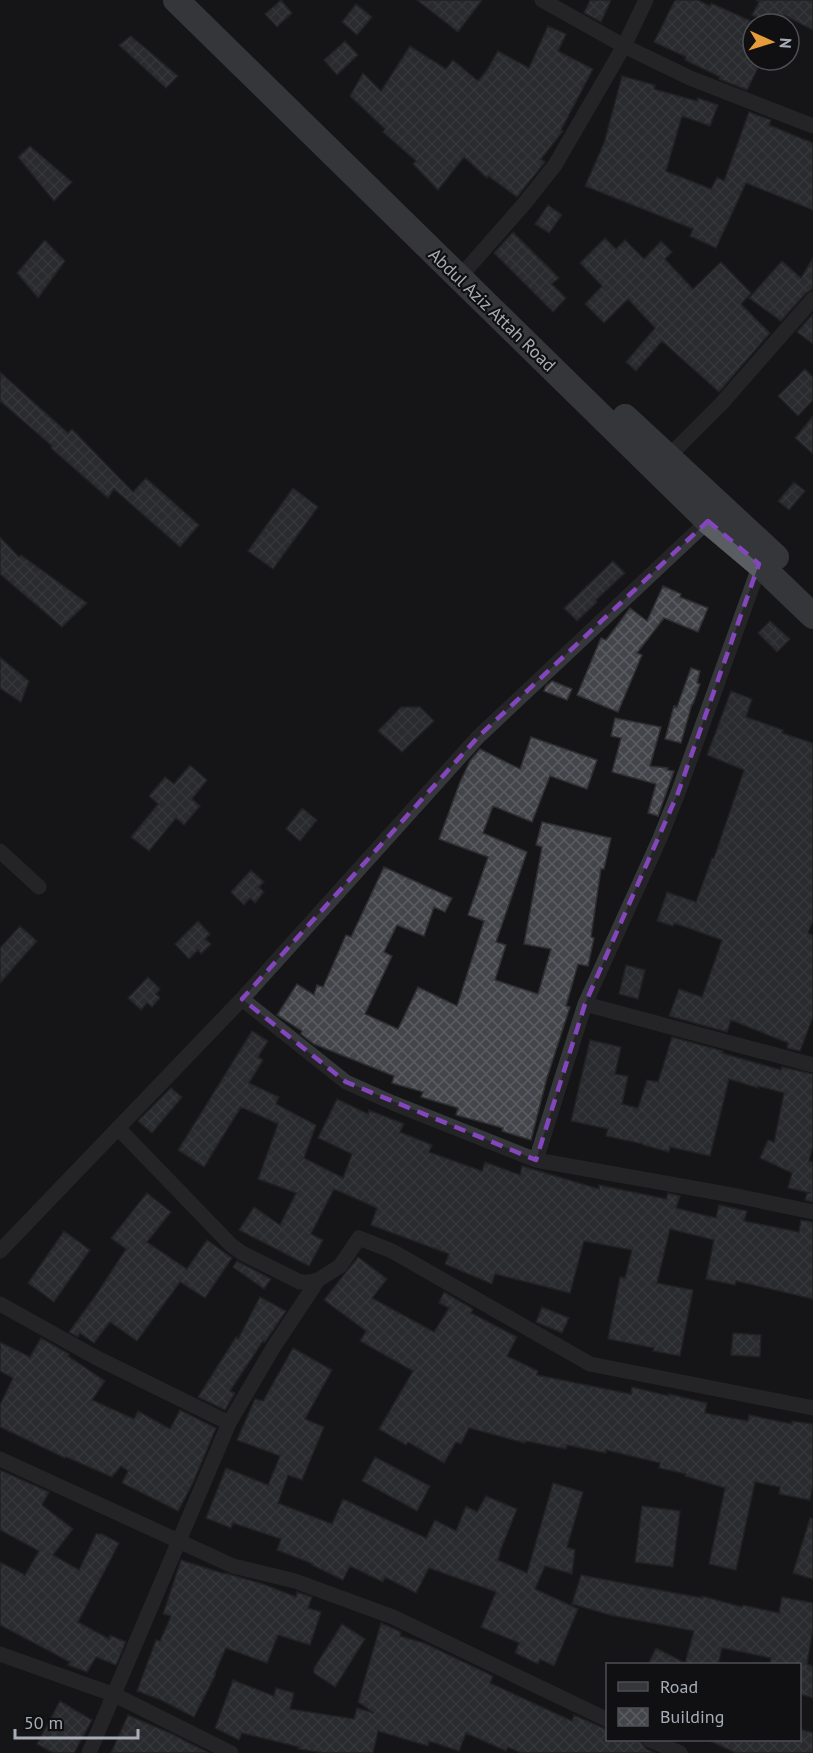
<svg xmlns="http://www.w3.org/2000/svg" width="813" height="1753" font-family="'PT Sans',sans-serif">
	<defs>
		<pattern id="building-cross-hatch" width="8" height="8" patternUnits="userSpaceOnUse" patternTransform="scale(1.5)"><rect width="8" height="8" fill="#44454a"/><path d="M0 0l8 8M0 8l8-8" fill="none" stroke="#5c5d62"/></pattern>
	</defs>
	<rect width="100%" height="100%" fill="#151517"/>
	<!-- building -->
	<path fill="url(#building-cross-hatch)" stroke="#2f2f32" stroke-width="1.5" d="M281,0L292,13L277,27L265,14Z
		M417,0H482L458,32Z
		M590,0H611L601,22L584,13Z
		M675,0H698L710,6L711,3L753,22V60H762L747,90L719,79L720,77L685,60L686,57L654,42Z
		M756,0H813V30L784,15L779,24H770L752,15L759,2Z
		M356,4L372,17L357,35L342,22Z
		M548,26L566,34L558,51L593,69L561,130L563,131L541,159L545,162L517,197L488,176L487,178L464,157L438,190L413,164L416,161L383,132L385,129L350,96L363,73L381,91L410,46L446,69L453,60L478,81L487,70L498,51L529,68Z
		M131,36L178,76L166,88L119,45Z
		M345,41L358,55L337,75L324,60Z
		M622,76L655,85L654,89L697,101L698,98L718,105L710,126L682,116L666,171L711,189L717,177L724,181L749,112L771,120L769,125L813,143V210L746,183L716,248L690,236L693,229L585,186L604,143Z
		M30,146L72,182L54,201L18,157Z
		M548,205L562,215L549,233L535,224Z
		M513,232L559,278L552,284L566,298L553,312L494,253Z
		M605,238L616,249L625,240L644,259L661,241L672,252L665,259L693,289L721,262L751,293L741,304L770,333L719,392L662,341L636,371L626,362L655,328L628,299L604,323L585,304L602,286L580,263Z
		M45,240L65,261L38,298L17,273Z
		M813,258V289L806,293L781,321L749,298L782,261L801,278Z
		M813,314V344L797,332Z
		M805,369L813,377V400L798,416L778,396Z
		M0,372L68,433L72,429L133,492L146,478L199,525L180,547L114,489L108,498L51,448L52,446L0,401Z
		M813,416V454L795,438Z
		M794,482L805,491L789,510L778,501Z
		M293,488L318,507L273,569L248,551Z
		M0,537L19,557L21,555L87,603L62,627L0,574Z
		M613,561L625,573L596,600L597,602L577,621L564,608Z
		M663,586L681,594L680,597L708,608L698,632L664,618L637,653L642,655L618,712L577,695L601,638L606,640L630,608L647,621Z
		M770,621L790,639L777,652L758,633Z
		M0,657L29,681L21,702L0,688Z
		M691,668L700,671L697,683L700,684L693,704H692L681,743L665,739L674,706L677,707Z
		M552,681L572,689L567,700L544,691L546,686Z
		M731,691L752,699L746,717L783,730L782,733L813,743V921L808,933L813,935V1017L800,1051L787,1048L788,1043L731,1020L727,1032L669,1016L679,989L702,997L722,940L674,923L673,926L657,921L667,892L696,902L712,858H714L744,770L707,755Z
		M401,707H420L434,721L402,752L378,731Z
		M615,718L661,727L650,766L668,768L667,770L674,771L658,816L648,813L656,784L612,772L621,738L611,736Z
		M531,737L597,760L587,789L550,776L532,822L493,806L483,833L527,852L496,942L506,945L495,980L538,994L551,949L524,944L542,847L536,845L542,822L611,838L604,869H601L591,937L594,938L588,966L578,964L566,1006L570,1007L547,1078L531,1140L502,1131L503,1128L456,1115L458,1108L421,1097L423,1092L392,1083L394,1076L314,1044L301,1034L302,1031L277,1015L297,984L314,995L317,985L323,987L346,935L351,937L384,867L452,898L445,912L434,907L424,936L397,925L384,952L392,956L365,1014L398,1029L418,987L457,1006L484,921L468,915L488,857L439,839L460,782L470,761L480,749L520,769Z
		M190,765L207,780L192,799L200,806L184,825L176,818L149,851L131,837L158,804L149,796L165,777L174,784Z
		M302,808L317,820L300,841L286,829Z
		M251,870L264,882L259,887L264,892L255,903L250,898L244,905L231,892Z
		M198,921L210,934L205,939L211,944L201,954L198,950L189,959L175,944Z
		M20,926L37,941L0,983V948Z
		M626,965L645,970L638,999L619,994Z
		M148,977L160,989L156,994L160,998L152,1007L147,1003L141,1010L128,998Z
		M252,1031L268,1041L258,1057L263,1060L249,1083L279,1097L276,1104L316,1125L304,1158L343,1178L352,1154L318,1138L337,1099L368,1114L369,1110L404,1124L400,1132L432,1145L429,1152L482,1171L485,1162L520,1175L522,1166L599,1189V1185L666,1199L668,1193L680,1196L676,1208L716,1218L719,1205L747,1211L744,1221L799,1232L801,1220L813,1222V1299L736,1281L735,1285L706,1279L714,1240L670,1229L657,1283L693,1290L680,1356L653,1351L654,1348L608,1339L620,1277L625,1278L632,1250L584,1241L570,1293L495,1274L492,1284L445,1264L449,1254L371,1225L377,1208L334,1189L311,1234L323,1240L309,1266L239,1230L254,1207L280,1225L296,1193L258,1179L278,1124L241,1107L204,1167L178,1150Z
		M672,1037L723,1051L722,1053L781,1070L782,1067L813,1074V1146L809,1161L813,1162V1202L805,1200L807,1193H811L788,1188L792,1173L760,1158L768,1140L774,1142L784,1093L758,1086V1088L729,1079L710,1156L670,1147L669,1152L643,1145V1144L606,1136L608,1129L571,1121L590,1040L621,1047L615,1074L628,1076L622,1104L638,1108L647,1080L658,1082Z
		M171,1088L182,1097L152,1133L138,1121Z
		M147,1193L171,1212L147,1242L187,1269L207,1240L232,1258L205,1298L180,1282L137,1341L110,1322L94,1343L80,1333L78,1337L69,1332L98,1292L126,1249L111,1238Z
		M64,1231L90,1250L54,1302L28,1283Z
		M358,1257L387,1279L372,1298L434,1332L449,1308L439,1303L444,1292L473,1309L471,1313L517,1337L507,1356L538,1371L537,1375L631,1394L632,1387L669,1396V1394L707,1403L705,1413L748,1421L749,1415L792,1424V1421L813,1424V1485L810,1500L779,1494L780,1487L755,1482L736,1570L709,1564L725,1488L685,1476L686,1474L659,1468L660,1463L606,1450V1453L567,1445L566,1449L526,1441L525,1443L469,1428L461,1444L456,1442L444,1463L408,1442L406,1445L379,1429L413,1371L360,1341L366,1331L324,1300Z
		M237,1261L271,1279L264,1289L233,1267Z
		M260,1297L286,1311L265,1342L263,1341L230,1391L235,1393L225,1410L198,1397L236,1337L238,1339Z
		M542,1307L569,1318L562,1333L536,1322Z
		M733,1333L761,1335L760,1357L731,1355Z
		M41,1338L69,1354L68,1356L105,1381L92,1400L134,1419L138,1411L170,1429L180,1410L216,1428L193,1483L178,1511L122,1483L128,1471L121,1466L112,1477L66,1457L65,1458L0,1427V1405L13,1378L0,1371V1342L30,1357Z
		M293,1348L332,1370L305,1419L324,1427L302,1480L288,1475L278,1503L332,1524L343,1499L426,1538L435,1520L456,1531L466,1506L477,1512L486,1496L517,1509L499,1554H500L498,1560L527,1573L553,1483L583,1492L567,1547L575,1550L572,1574L545,1566L535,1589L578,1609L554,1666L540,1659L538,1664L515,1653L519,1643L481,1627L496,1592L429,1568L416,1593L385,1577L383,1582L350,1566L343,1580L312,1565L313,1564L277,1550L281,1539L233,1523L231,1528L206,1518L226,1468L268,1485L280,1456L237,1440L255,1399L263,1401Z
		M375,1457L430,1486L417,1511L362,1481Z
		M0,1470L49,1492L42,1505L73,1529L53,1555L79,1570L96,1534H102L119,1543L78,1622L109,1639L110,1635L126,1642L116,1665L96,1657L87,1672L68,1665L70,1662L0,1625V1562L25,1575L39,1551L0,1530Z
		M642,1506L680,1511L673,1567L635,1562Z
		M810,1518L813,1519V1579L793,1573Z
		M181,1560L225,1574V1573L263,1584L296,1597L297,1592L312,1597L308,1608L321,1612L310,1645L278,1635L267,1663L226,1648L215,1673L216,1674L194,1717L161,1700L137,1691L156,1640L160,1641L171,1616L163,1614Z
		M581,1575L702,1598V1596L742,1607L743,1605L779,1613L782,1597L813,1603V1629L807,1664L813,1666V1698L800,1694V1665H770L771,1658L722,1648L718,1665H648L656,1648L685,1663L694,1631L610,1615L572,1604Z
		M381,1623L401,1632L400,1636L424,1643L493,1676L490,1683L572,1721L574,1715L608,1730V1740H633L641,1742L646,1749L655,1753H521L508,1747L506,1751L466,1733L459,1751L429,1741L428,1746L378,1731L373,1753H326L298,1749L299,1747L242,1733L239,1740L215,1728L233,1680L274,1696L276,1688L294,1693L290,1709L354,1719L357,1708L374,1713L358,1702Z
		M342,1624L365,1639L335,1687L314,1673V1668Z
		M60,1701L92,1720L74,1753H53L37,1744Z
		M128,1715L172,1734L209,1753H111Z
		M800,1729L813,1733V1753H736L708,1740H800Z"/>
	<g fill="none" stroke-linecap="round" stroke-linejoin="round">
		<!-- minor -->
		<path stroke="#36373b" stroke-width="15" d="M542,0L624,46L690,78L813,126
			M466,270L524,204L555,165L624,46L646,0
			M669,456L721,404L813,299
			M0,851L39,887
			M242,999L346,1082L393,1103L536,1160L737,1196L813,1212
			M585,1004L813,1065
			M118,1128L231,1245L242,1253L300,1282H310L318,1280L340,1266L359,1238L392,1251L590,1364L813,1408
			M536,1160L585,1004L660,838L678,793L762,559
			M0,1251L242,999L478,737L708,521
			M0,1304L95,1357L229,1423
			M0,1459L233,1566L295,1581L393,1617L608,1720
			M0,1654L115,1695L231,1753
			M650,1740L680,1753
			M89,1753L229,1423L273,1348L318,1280"/>
		<!-- trunk -->
		<path stroke="#5a5e63" stroke-width="26" d="M176,0L708,521L759,564L813,616
			M625,417L776,557"/>
	</g>
	<!-- marked area -->
	<path d="M0 0H813V1753H0ZM708,521L759,564L678,793L585,1004L536,1160L346,1082L242,999L478,737Z" fill="#151517" fill-opacity=".55" fill-rule="evenodd"/>
	<path fill="none" stroke="#8446bd" stroke-width="4.5" stroke-dasharray="12 8" stroke-linejoin="round" d="M708,521L759,564L678,793L585,1004L536,1160L346,1082L242,999L478,737Z"/>
	<g text-anchor="middle" stroke-width="4.5" stroke-linejoin="round" paint-order="stroke">
		<!-- street labels -->
		<g font-size="18" fill="#a7adb6" stroke="#101012">
			<text transform="translate(492 310) rotate(44)" y="6">Abdul Aziz Attah Road</text>
		</g>
	</g>
	<!-- legend -->
	<rect x="606" y="1663" width="195" height="78" fill="#101012" stroke="#4c4f54" stroke-width="1.5"/>
	<rect x="618" y="1682" width="30" height="9" fill="#36373b" stroke="#4c4f54" stroke-width="1.5"/>
	<text x="660" y="1693" font-size="18" fill="#a7adb6">Road</text>
	<rect x="618" y="1708" width="30" height="18" fill="url(#building-cross-hatch)" stroke="#4c4f54" stroke-width="1.5"/>
	<text x="660" y="1723" font-size="18" fill="#a7adb6">Building</text>
	<!-- north arrow -->
	<g transform="translate(771 42) rotate(94)"><circle r="28" fill="#101012" stroke="#4c4f54" stroke-width="1.5"/>
	<path d="M0-4.5L10 22L0 15L-10 22Z" fill="#e79c3c"/>
	<text y="-9" font-size="16" font-weight="bold" text-anchor="middle" fill="#a7adb6">N</text>
	</g>
	<!-- scale -->
	<path d="M15 1729v9h123v-9" fill="none" stroke="#a7adb6" stroke-width="3"/>
	<text x="24" y="1729" font-size="18" fill="#a7adb6" stroke="#101012" stroke-width="4.5" paint-order="stroke">50 m</text>
</svg>
